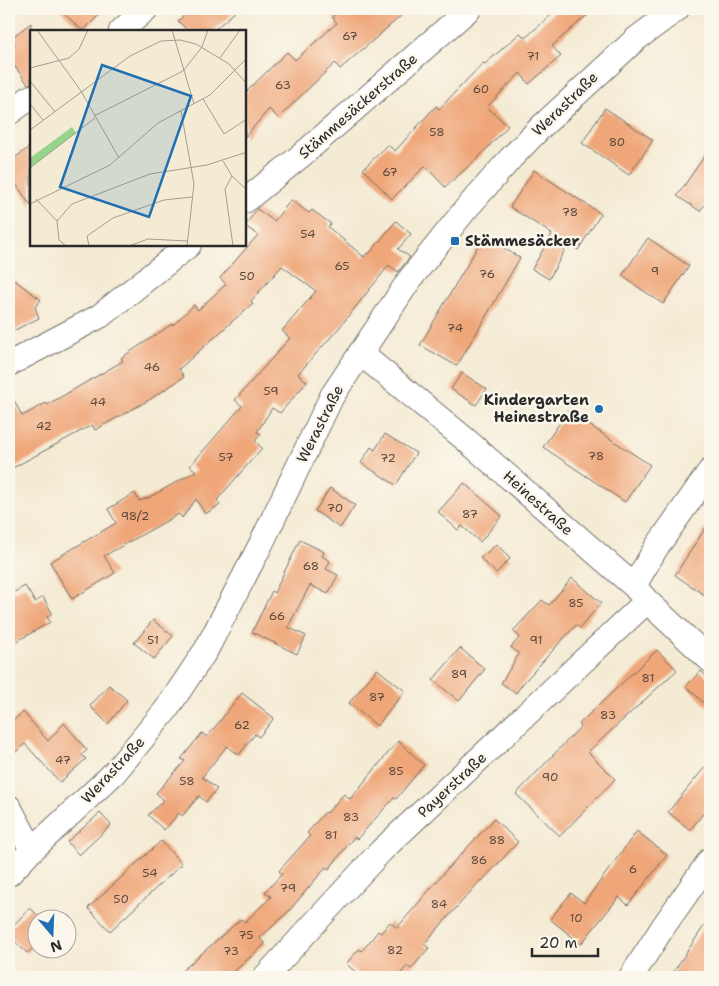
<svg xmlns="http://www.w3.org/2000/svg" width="719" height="986" font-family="'Shantell Sans',sans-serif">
	<rect width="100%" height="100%" fill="#fbf7ec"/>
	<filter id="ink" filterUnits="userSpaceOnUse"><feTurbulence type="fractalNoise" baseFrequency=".02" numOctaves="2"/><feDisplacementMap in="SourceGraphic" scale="10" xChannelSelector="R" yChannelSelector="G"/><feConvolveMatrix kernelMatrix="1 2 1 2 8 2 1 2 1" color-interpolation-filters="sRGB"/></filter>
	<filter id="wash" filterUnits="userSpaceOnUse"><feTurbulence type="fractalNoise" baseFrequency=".0096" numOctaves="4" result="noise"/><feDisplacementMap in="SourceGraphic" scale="20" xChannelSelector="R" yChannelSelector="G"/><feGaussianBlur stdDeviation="1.12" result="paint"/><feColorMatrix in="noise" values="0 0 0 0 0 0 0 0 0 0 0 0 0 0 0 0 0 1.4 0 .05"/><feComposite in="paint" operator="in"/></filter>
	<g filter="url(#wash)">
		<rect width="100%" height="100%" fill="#f4ebd4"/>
		<g id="blocks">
			<!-- building -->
			<path fill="#efa678" d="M59,9H105L83,31Z
				M191,9H238L213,31H188L178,21Z
				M341,9H409L340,69L335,63L278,118L269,109L245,137V93L287,52L295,60L337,23L332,17Z
				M558,9H594L552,46L561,56L529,84L520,73L487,107L508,126L479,157L445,187L425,166L392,199L363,169L388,145L395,151L436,106L439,109L483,63L485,64L520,33L525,38Z
				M31,23V84H28L9,59V48L15,44L11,38Z
				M605,108L653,140L629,175L582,143Z
				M31,146V206L9,174V162Z
				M710,148V197L700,211L677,196Z
				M534,170L601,214L578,250L568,244L549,279L532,269L552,234L510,207Z
				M291,200L309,213L312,210L331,224L328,227L364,257L367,253L369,254L396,221L411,234L398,249L410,257L398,272L389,265L339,328L298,374L307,382L280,413L272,408L257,432L261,434L255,441L262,448L217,500L220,505L205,514L196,499L182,518L179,514L104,556L115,573L72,599L50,562L116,523L108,509L135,493L139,501L148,498L196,471L190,466L242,406L235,400L290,338L282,331L316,291L282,266L251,301L253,303L179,369L184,377L149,400L95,430L92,425L9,470V390L22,416L46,403L47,405L123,361L121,358L172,324L173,325L194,305L198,310L226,284L220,278L258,235L245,226L256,210L257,209L274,221Z
				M484,236L520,258L457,366L420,345Z
				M648,238L689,266L663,304L622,276Z
				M9,276L41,300L35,307L39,318L9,333Z
				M462,373L487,389L476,405L451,389Z
				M568,411L650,465L625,502L543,447Z
				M385,434L416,453L396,485L361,463L371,447L375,450Z
				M464,483L502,516L480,542L462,526L458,530L438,512Z
				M330,488L355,505L340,528L315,511Z
				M710,521V599L675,575Z
				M300,540L324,552L322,556L330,561L326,569L338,575L328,594L310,585L288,627L306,636L297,654L252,632L272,591L274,593Z
				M497,544L510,559L496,573L480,558Z
				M572,578L601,603L580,628L576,625L524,682L516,693L501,683L519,654L511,647L520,637L513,631L542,600L549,605Z
				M25,586L35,602L43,597L52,613L47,617L50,622L9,646V595Z
				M153,620L173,636L154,659L134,643Z
				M460,648L485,669L459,701L433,680Z
				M657,650L677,670L588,752L615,779L560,836L516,794L581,726L579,724Z
				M377,669L405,691L377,726L349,703Z
				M701,671L710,680V709L686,686Z
				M109,685L127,700L108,724L90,706Z
				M242,693L274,718L259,737L255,734L239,755L227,746L202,777L217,789L206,802L199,796L182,816L179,813L164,830L148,815L164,800L156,793L185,761L181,759L202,733L207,737Z
				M23,712L48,741L64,723L87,750L82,755L86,759L60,782L25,744L9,758V724Z
				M398,741L424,765L396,799L394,798L357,839L354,837L329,869L326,867L288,912L260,938L265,944L228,977H175L241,919L245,922L271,897L265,892L282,874L279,871L310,836L307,833L325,812L327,813L344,794L350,799Z
				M710,761V805L690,830L668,812Z
				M100,813L111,825L79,855L67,842Z
				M494,819L518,842L482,881L481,880L424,944L429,948L411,969L407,966L398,977H362L346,964L359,949L362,951L378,931L381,933L390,922L397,928L448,868Z
				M637,831L667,855L628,905L619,897L581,944L550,919L571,893L584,903Z
				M161,841L182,864L110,931L88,908Z
				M30,908L41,918H38V944L27,953L9,936V930Z
				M710,917V977H670Z"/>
		</g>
	</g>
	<g filter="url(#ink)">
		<use href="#blocks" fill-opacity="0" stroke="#716e66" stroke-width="1"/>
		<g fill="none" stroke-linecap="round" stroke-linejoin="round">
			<!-- street casing -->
			<g stroke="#716e66" stroke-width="26">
				<path id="street" d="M121,31L146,9
					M9,113L31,97
					M245,201L303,154L469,9
					M360,353L465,439L634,586L647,601L710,660
					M9,364L100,316L189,245
					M634,586L656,548L710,471
					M9,807L32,850
					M9,874L32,850L114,773L166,710L206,650L261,544L332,396L410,279L465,210L511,158L541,127L636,39L677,9
					M265,977L381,851L647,601
					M631,977L663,927L710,860"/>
			</g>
			<!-- street -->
			<use href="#street" stroke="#fff" stroke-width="24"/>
		</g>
	</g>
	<!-- markers -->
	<g fill="#1f6fb2" stroke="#fbf7ec" stroke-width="2">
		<rect x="450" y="236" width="10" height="10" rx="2.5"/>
		<circle cx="599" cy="409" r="5"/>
	</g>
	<g text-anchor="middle" stroke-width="5" stroke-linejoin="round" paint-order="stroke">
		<!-- number labels -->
		<g font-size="12" fill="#5c4a3e">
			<text x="350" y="40">67</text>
			<text x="533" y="60">71</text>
			<text x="283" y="89">63</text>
			<text x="481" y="93">60</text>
			<text x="437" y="136">58</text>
			<text x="617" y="146">80</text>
			<text x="390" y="176">67</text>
			<text x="570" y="216">78</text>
			<text x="308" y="238">54</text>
			<text x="342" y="270">65</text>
			<text x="655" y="275">9</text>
			<text x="487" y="278">76</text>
			<text x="247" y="280">50</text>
			<text x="455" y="332">74</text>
			<text x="152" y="371">46</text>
			<text x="271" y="395">59</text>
			<text x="98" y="406">44</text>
			<text x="44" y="430">42</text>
			<text x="596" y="460">78</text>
			<text x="226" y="461">57</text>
			<text x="388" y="462">72</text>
			<text x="335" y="512">70</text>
			<text x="470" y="518">87</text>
			<text x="135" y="520">98/2</text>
			<text x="311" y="570">68</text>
			<text x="576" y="607">85</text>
			<text x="277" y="620">66</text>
			<text x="153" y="644">51</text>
			<text x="536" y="644">91</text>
			<text x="459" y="678">89</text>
			<text x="648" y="682">81</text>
			<text x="377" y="701">87</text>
			<text x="608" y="719">83</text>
			<text x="242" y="729">62</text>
			<text x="63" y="764">47</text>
			<text x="396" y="775">85</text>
			<text x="550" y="781">90</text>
			<text x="187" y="785">58</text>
			<text x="351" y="821">83</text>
			<text x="331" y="839">81</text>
			<text x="497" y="844">88</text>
			<text x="479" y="864">86</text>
			<text x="633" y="873">6</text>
			<text x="150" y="877">54</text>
			<text x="288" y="892">79</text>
			<text x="121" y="903">50</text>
			<text x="439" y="908">84</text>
			<text x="576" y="922">10</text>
			<text x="246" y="939">75</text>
			<text x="395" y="954">82</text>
			<text x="231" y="955">73</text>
		</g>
		<!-- street labels -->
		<g font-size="15" fill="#2b2b2b" stroke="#fbf7ec">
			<text transform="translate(565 104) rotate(-44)" y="5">Werastraße</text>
			<text transform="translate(358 106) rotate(-41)" y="5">Stämmesäckerstraße</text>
			<text transform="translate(320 424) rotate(-63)" y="5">Werastraße</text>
			<text transform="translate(538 503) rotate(42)" y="5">Heinestraße</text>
			<text transform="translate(113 770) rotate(-47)" y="5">Werastraße</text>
			<text transform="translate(452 785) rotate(-43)" y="5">Payerstraße</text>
		</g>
		<!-- poi labels -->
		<g font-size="15" font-weight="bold" fill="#2b2b2b" stroke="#fbf7ec" text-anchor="start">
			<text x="465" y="246">Stämmesäcker</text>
			<text x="589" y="405" text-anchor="end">Kindergarten<tspan x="589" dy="17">Heinestraße</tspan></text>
		</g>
	</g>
	<!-- overview -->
	<g transform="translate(30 30)">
		<rect width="216" height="216" fill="#f4ebd4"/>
		<path d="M42,97L46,103L0,138V128Z" fill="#95d48a"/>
		<path fill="none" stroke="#a49e90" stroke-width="1" d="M7,0L51,61L89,128M142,0L164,74M190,28L210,0M0,38L39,28L49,19L58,0M0,51L25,82M173,69L194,104L217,89M0,74L13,90M151,81L164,154L157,216M64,86L153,41L172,17L178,0M0,100L100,26L131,11L150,10L166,14L199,34L217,54M193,131L202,146L217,160M0,138L65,88M202,146L195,159L203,216M6,169L27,191M0,174L80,135L128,93L180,65L217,28M36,216L29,210L27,191L42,174L120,144L177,135L217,122M59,216L57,206L83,188L134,170L162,167M99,216L118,209L157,211"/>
		<path fill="#1f6fb2" fill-opacity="0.15" stroke="#1f6fb2" stroke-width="2.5" d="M72,35L161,66L119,187L30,157Z"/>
		<rect width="216" height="216" fill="none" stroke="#2b2b2b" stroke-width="2.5"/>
	</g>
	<!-- margin -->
	<rect width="719" height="986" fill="none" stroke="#fbf7ec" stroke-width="30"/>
	<!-- north arrow -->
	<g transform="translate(52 934) rotate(161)"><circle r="24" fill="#fbf7ec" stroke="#a8a59f"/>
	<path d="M0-4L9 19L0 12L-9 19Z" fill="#1f6fb2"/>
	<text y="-8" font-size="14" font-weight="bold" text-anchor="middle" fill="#2b2b2b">N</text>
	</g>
	<!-- scale -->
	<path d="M532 948v8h66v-8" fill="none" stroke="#2b2b2b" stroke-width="2.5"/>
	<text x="539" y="948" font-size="15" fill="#2b2b2b" stroke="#fbf7ec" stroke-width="4" paint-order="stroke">20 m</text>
</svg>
